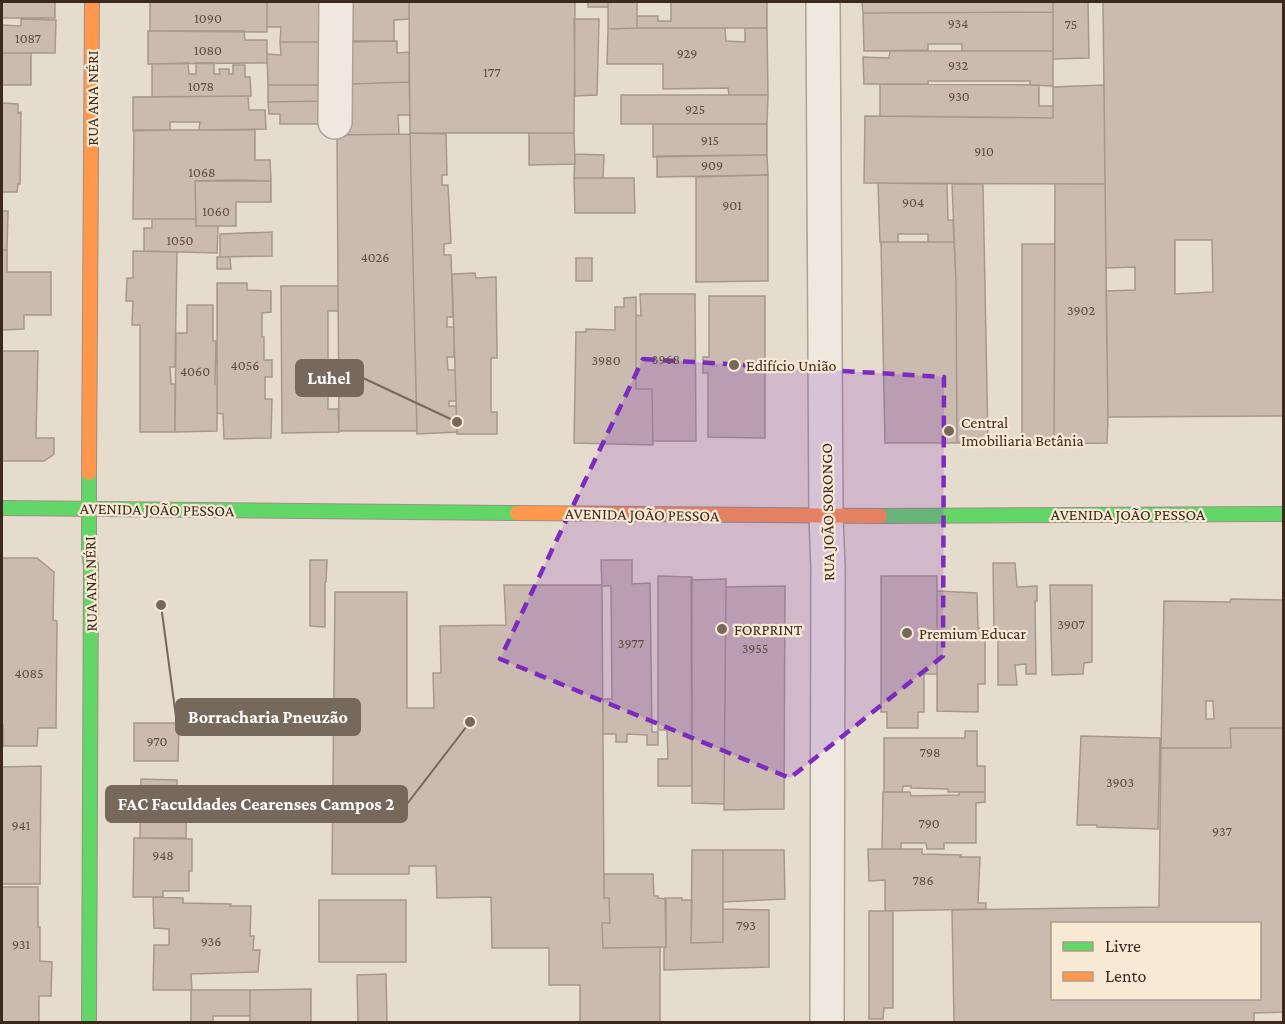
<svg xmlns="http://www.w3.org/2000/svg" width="1285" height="1024" font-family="'Crimson Pro',serif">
	<rect width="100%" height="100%" fill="#e6dcce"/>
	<!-- building -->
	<path fill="#cabaaf" stroke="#a7978d" stroke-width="1.5" fill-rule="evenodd" d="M2,2H55V18H2Z
		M150,2H267V32L150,31Z
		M267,2H324V42H280L281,27H267Z
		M346,2H409V19L394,20V41H347Z
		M409,2H575L574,133H410Z
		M588,2H608V7H588Z
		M608,2H637V28L608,29Z
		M671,2H767V28H637V16H658V21H671Z
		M862,2H1053V12L863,13Z
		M1053,2H1088L1089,58L1053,59Z
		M1103,2H1284V416L1108,417L1106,291L1135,290V267L1106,268ZM1175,240H1212L1213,292L1175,294Z
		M1053,12V51H962V44H928V50L864,51L863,13Z
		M21,19L56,20L55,53H2V25L21,26Z
		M574,19H599L597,95L575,96Z
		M637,28H725L726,41L745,42V28H767L768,95H729L728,88L663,89V64H607L608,29Z
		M148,31H244L245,40H267V63L148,64Z
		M397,41V53L409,52V82L351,84V42Z
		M280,42H324L325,85H268L267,54L281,55Z
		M890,51H1053V86L1030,85V81H928V84H864L863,57L889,58Z
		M2,53H31V85H2Z
		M188,63L189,74H196V63H214V74H220L219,69H229V74H233V65H245V77H250L251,96L152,97V64Z
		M409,82L410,115H398L399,134L345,135V124H352L351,84Z
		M880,84L1039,85V106H1053V118L880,116Z
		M268,85H325L324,101L268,102Z
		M1104,85L1105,184L864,183L865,116L1053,118V87Z
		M621,95H768L767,124H621Z
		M248,96L249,110H265L266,129L199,130L200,122H170V130L133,131V97Z
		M324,101L325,124H280V114H269L268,102Z
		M2,103L18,104V113L21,112L20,184H18L17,192H2Z
		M653,124H767V155L653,157Z
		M134,130H255V160H270L271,181H195L196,219H133Z
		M410,133L446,134L447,175H442V185H448L451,243L444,244V255H451L453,317H447V327H454V357H447L448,370H455L456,401H449V406H456L457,432L417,434Z
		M529,133H574L575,164L529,165Z
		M410,134L417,431H339L337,135Z
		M575,154L604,155L603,178H574Z
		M767,155L768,175L657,177V156Z
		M768,175V281L696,282V177Z
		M574,178H634L635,213H575Z
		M232,180L271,181V202H236V226H196L195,181Z
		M878,183L947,184L948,220H953L954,242H928V234H898V242H880Z
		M952,184H983L988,443H957L956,282Z
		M1055,184H1105L1108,417L1107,443L1054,444Z
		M2,211H8L7,250H2Z
		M152,219H196V226H218L217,253L144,251V228H152Z
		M272,232V256L220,257V234Z
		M881,242H954L956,282L957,443H885Z
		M1022,244H1055L1054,444H1022Z
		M2,250H7V272H51V315H24V329L2,330Z
		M133,251L177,252L175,367H170L171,384H175V432H140V325H132L133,301H126L127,278H133Z
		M217,257H230L231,269H217Z
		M576,258H592V281H576Z
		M475,273L476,278L496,277L497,352V358H491V412H497V434H457V432L452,274Z
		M217,283H247V290L271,291V312L262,313V337H264V360H272V377H265V399H272L271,438L224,439L223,414L217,413Z
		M281,286H338V311H328V409H338L339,432L282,433Z
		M640,294H695L696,441H653L652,389H636V315L641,316Z
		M709,296H765V438L708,437V373H703V357H709Z
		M636,297V389H652L653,445L574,443L576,332H586V329L615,330V307H624V298Z
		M187,305H213V341H216L215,384H217V431L175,432L176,333H187Z
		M2,351H38L36,438H54V454L44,461H2Z
		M2,558H37L54,572L53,620L57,621L56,728H38L37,746H3V725H2Z
		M310,560H327L326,582L325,583V627L310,626Z
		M601,560H632V584L650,583L652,732H658V745H647V735L627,734V742H616V734H603V699H612L611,586H602Z
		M993,563H1015L1017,587L1037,586V601H1035L1036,674H1026V664L1015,665L1017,685H998V628H994Z
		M658,576L692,577V786H658V759H668L667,730H658Z
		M881,576H937V674H924V712H918V728H887V712H881Z
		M726,579L724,804L692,803L691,580Z
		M504,585H602L604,898H609L610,923H602L603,948L660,947V1022H580V985H549V948H492L491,897L437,898L436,866H409V874H332L335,592H407V708H434L433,673H441L440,626L506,625Z
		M1050,585H1092V662L1084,663L1083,674L1052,675Z
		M785,586L784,809L724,810L726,587Z
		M937,591L977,593L978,628L985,629V684H978V712L937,711Z
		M1231,599L1284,600V728H1230L1231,748H1161L1164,601L1230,602ZM1206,701H1213L1214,719H1206Z
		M134,723H179L178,761H134Z
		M1230,728H1284V1012L1254,1013V1022H954L952,910L1159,907L1161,748H1231ZM1052,924H1260V998H1052Z
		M965,731H977V766H985V792H948V789L911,788V786H903L902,792H884V738H965Z
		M1081,736L1160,738L1158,829L1097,827V825H1077Z
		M41,766L40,884H2V767Z
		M141,779L177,780V789L187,788L186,838H140Z
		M883,792H910L911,796L959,795V792H985V802L976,803V843H944V849H927L926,843H901V849H882Z
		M134,838L192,839V871H189V891H163V897H133Z
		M868,849H922V854L961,855L960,857H980L978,903H986V909L885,911V880L869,881Z
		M692,850H723V942L691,943Z
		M723,850H784L785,899L723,902Z
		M604,874H653L654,896H658V898L666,899V947L603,948L602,923H610L609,898H604Z
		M2,887H38V927H40V961L52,962L51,996H39V1022H2Z
		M153,897L183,898V903L231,904L230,906H251L250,936H254L253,950H260L258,972L191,974L192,990H153L154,945H169V929L154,928Z
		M665,898H682V900H692L691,943L723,942V909L769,910V967L664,970V947H666Z
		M319,900H406V962H319Z
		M869,911H893V1008H884L883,1019H869Z
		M386,974L387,1022H358L357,975Z
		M311,989V1022H250V990Z
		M191,990H250V1016H213V1022H191Z"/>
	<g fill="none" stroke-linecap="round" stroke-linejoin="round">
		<!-- street casing -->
		<g stroke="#aba196" stroke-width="36">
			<path id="street" d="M823,2L826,516L828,569L827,1022
				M335,122L336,2"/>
		</g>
		<!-- fast casing -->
		<g stroke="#9b9186" stroke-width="16">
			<path id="fast" d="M2,508L517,513
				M880,516L1284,514
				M89,1022L91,566L89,552V473"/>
		</g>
		<!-- slow casing -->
		<g stroke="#9b9186" stroke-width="16">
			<path id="slow" d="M89,473L92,2
				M517,513L880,516"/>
		</g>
		<!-- street -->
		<use href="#street" stroke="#eee8df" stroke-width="33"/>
		<!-- fast -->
		<use href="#fast" stroke="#63d668" stroke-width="14"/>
		<!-- slow -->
		<use href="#slow" stroke="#ff974d" stroke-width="14"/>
	</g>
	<!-- marked area -->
	<path fill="#7b2cbf" fill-opacity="0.2" stroke="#7b2cbf" stroke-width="4.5" stroke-dasharray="12 8" stroke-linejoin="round" d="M643,359L944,377L943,656L790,778L500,659Z"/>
	<!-- markers -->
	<g fill="#77685c" stroke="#f7e9d4" stroke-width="2">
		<circle cx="734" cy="365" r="6"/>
		<circle cx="949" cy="431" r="6"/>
		<circle cx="722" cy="629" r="6"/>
		<circle cx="907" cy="633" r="6"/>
	</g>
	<g text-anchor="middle" stroke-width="4.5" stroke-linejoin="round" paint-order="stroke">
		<!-- number labels -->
		<g font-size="14" fill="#5f4d42">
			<text x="208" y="23">1090</text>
			<text x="958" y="28">934</text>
			<text x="1071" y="29">75</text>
			<text x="28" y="43">1087</text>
			<text x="208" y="55">1080</text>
			<text x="687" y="58">929</text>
			<text x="958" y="70">932</text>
			<text x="492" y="77">177</text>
			<text x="201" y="91">1078</text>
			<text x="959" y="101">930</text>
			<text x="695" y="114">925</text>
			<text x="710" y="145">915</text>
			<text x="984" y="156">910</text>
			<text x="712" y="170">909</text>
			<text x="202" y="177">1068</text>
			<text x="913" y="207">904</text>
			<text x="732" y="210">901</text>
			<text x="216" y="216">1060</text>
			<text x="180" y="245">1050</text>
			<text x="375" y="262">4026</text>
			<text x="1081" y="315">3902</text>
			<text x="666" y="364">3968</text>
			<text x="606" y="365">3980</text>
			<text x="245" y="370">4056</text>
			<text x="195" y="376">4060</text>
			<text x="1071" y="629">3907</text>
			<text x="631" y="648">3977</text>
			<text x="755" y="653">3955</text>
			<text x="29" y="678">4085</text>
			<text x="157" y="746">970</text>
			<text x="930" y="757">798</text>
			<text x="1120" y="787">3903</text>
			<text x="929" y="828">790</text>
			<text x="21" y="830">941</text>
			<text x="1222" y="836">937</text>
			<text x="163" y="860">948</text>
			<text x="923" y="885">786</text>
			<text x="746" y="930">793</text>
			<text x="211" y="946">936</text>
			<text x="21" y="949">931</text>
		</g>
		<!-- street labels -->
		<g font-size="16" fill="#3b291e" stroke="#f7e9d4">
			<text transform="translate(92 98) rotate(-90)" y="6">RUA ANA NÉRI</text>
			<text transform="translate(157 509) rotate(1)" y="6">AVENIDA JOÃO PESSOA</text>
			<text transform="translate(827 512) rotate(-91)" y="6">RUA JOÃO SORONGO</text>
			<text transform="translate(642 514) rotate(1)" y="6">AVENIDA JOÃO PESSOA</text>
			<text x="1128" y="520">AVENIDA JOÃO PESSOA</text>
			<text transform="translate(90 584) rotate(-91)" y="6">RUA ANA NÉRI</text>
		</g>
		<!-- poi labels -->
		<g font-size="16" fill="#3b291e" stroke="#f7e9d4" text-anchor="start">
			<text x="746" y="371">Edifício União</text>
			<text x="961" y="428">Central<tspan x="961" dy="18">Imobiliaria Betânia</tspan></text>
			<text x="734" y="635">FORPRINT</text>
			<text x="919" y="639">Premium Educar</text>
		</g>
	</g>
	<!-- callouts -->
	<path fill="none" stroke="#77685c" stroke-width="2" d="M457 422L363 378M161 605L176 717M470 722L407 804"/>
	<g fill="#77685c" stroke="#f7e9d4" stroke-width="2">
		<circle cx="457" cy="422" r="6"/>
		<circle cx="161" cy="605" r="6"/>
		<circle cx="470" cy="722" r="6"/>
	</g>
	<g fill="#77685c" stroke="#77685c" stroke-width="2">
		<rect x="296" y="360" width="67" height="36" rx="6"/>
		<rect x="176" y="699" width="184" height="36" rx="6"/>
		<rect x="106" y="786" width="301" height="36" rx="6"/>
	</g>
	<g font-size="18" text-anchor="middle" font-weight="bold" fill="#fff">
		<text x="329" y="384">Luhel</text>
		<text x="268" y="723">Borracharia Pneuzão</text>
		<text x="256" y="810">FAC Faculdades Cearenses Campos 2</text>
	</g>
	<!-- border -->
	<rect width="1285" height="1024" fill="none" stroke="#3b291e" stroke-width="6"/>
	<!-- legend -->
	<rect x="1051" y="922" width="210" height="78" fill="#f7e9d4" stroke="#ac9c8b" stroke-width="1.5"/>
	<rect x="1063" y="942" width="30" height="9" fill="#63d668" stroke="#ac9c8b" stroke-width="1.5"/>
	<text x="1105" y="952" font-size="18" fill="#3b291e">Livre</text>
	<rect x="1063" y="972" width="30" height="9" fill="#ff974d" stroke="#ac9c8b" stroke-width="1.5"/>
	<text x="1105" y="982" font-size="18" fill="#3b291e">Lento</text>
</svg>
